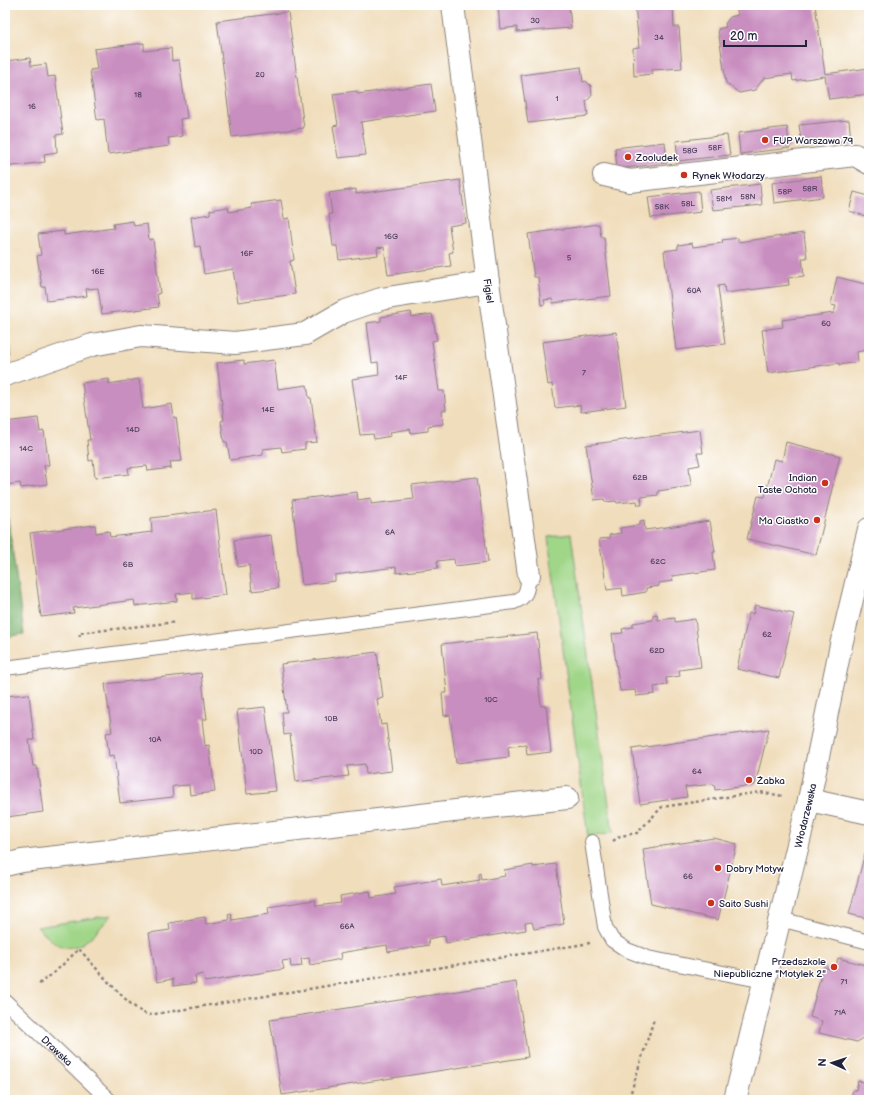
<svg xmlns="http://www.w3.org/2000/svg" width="874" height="1105" font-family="'Balsamiq Sans',sans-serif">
	<rect width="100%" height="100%" fill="#fff"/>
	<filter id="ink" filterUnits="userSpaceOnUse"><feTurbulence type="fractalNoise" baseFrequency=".025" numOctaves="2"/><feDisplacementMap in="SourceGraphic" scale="8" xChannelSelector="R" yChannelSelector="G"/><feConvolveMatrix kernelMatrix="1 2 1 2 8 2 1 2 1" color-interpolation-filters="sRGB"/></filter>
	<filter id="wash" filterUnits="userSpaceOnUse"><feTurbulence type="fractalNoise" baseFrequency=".012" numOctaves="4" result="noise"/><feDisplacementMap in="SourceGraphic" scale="16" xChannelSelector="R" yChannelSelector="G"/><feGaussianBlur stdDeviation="0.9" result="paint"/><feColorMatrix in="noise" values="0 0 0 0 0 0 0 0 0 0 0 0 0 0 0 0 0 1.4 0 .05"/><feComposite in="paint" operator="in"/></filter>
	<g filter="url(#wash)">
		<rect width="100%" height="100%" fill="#f0ddbb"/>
		<!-- green -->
		<path fill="#a0d688" stroke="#617c62" d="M571,534L613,833L588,837L548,537Z
			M112,915C95,932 77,961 51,940C46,936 42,931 37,927Z"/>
		<!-- forest -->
		<path fill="#80b774" stroke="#516c58" d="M5,518H8L24,634L5,637Z"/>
		<g id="blocks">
			<!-- building -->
			<path fill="#c98ec0" d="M498,5H569L571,28L517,32V27L500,29Z
				M635,5H673L674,27H679L682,68L652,70V74L634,76L633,48L639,47Z
				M749,5H815L825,74L869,68V94L829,99L825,76L793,81L792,74L764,78L755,90L739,93L726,83L718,29L726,27L725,24L730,17L738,15L736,7Z
				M288,12L304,128L232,137L217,21Z
				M144,43V51L171,48L172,61L179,60L187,118L180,119L182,136L168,138L169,146L108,154L104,119L97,120L90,70L97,69L94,49Z
				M30,58L31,66L46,64L48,77L55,76L63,134L56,135L57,152L44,154L45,162L5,167V61Z
				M581,67L583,82L586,81L591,86L592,95L588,100L586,101L588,116L528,123L521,75Z
				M431,84L435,111L361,122L366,155L338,158L333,126L338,125L333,94L357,91L358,94Z
				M849,120L851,140L802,146L799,125Z
				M787,127L790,148L740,154L738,133Z
				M727,135L730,155L678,161L676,141Z
				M665,142L667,163L617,169L615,148Z
				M821,176L823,197L774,203L772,183Z
				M460,180L466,223L449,226L453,252L449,253L451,266L388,275L384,247L377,248L378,255L339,260L337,246H333L329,214H332L329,193L356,189V194Z
				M760,184L762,205L713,210L710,190Z
				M699,191L701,212L651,218L648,197Z
				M854,192L869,196V217L849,211Z
				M281,200L284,219L289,218L294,260L290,261L295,294L238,302L233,269L204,274L200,246L195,247L191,217L210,214V210L228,207L229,212L252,208L251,204Z
				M133,221L134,226L147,224L149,240L153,239L160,293L157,294L159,307L102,314L98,288L86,289L87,296L47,301L45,287H42L37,256L41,255L38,234L64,231V235L114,228L113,224Z
				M599,224L601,237H604L611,296L553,303L552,299L544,300L545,304L541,305L538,277H534L528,234Z
				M804,233L807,258H802L804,276L788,278L789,285L725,293L724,285L718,286L725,344L676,350L664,251L678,249V245L692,243L693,247L723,243L722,240L738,238V242Z
				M837,277L869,285V341L867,350L857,352L858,362L839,365V363L768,373L762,330L783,327L782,320L834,313L836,306L831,305Z
				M411,312L412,317L432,314L437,340L432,341L439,391H444L446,410H442L443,424L428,426V431L411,433L410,429L390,432L391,436L374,439L373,434L360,435L352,379L379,375L378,362L372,363L367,323L381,321V317Z
				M6,331L9,354H5V332Z
				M616,332L626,406L581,412L580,405L555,408L552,384L548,385L542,342Z
				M244,360V364L274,360L278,389L307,385L309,398H311L317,442L305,443V449L282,452L281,447L263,449V455L230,460L227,442H224L221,421L224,420L217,363Z
				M109,379V384L139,379L143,409L172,404L174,418L176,417L182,461L170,462L171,468L148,471L147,466L128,468L129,474L95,478L93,460L89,461L87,440H90L82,383Z
				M38,418L40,432L44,431L49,465H44L47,484L21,488L20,483L5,485V422Z
				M700,430L703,453H697L700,465L689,467L691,486L658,491V495L641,497L642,505H638L637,501L617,503L616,501L605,502L604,499L594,500L586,445Z
				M786,442L840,456L816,555L747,539L758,496L765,497L774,459L782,461Z
				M477,477L488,562L455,566L454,559L437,561L438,568L396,573V567L335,575V581L302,585L292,500L357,492L358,500L371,498V504L414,499L412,485Z
				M216,510L226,595L193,599V592L176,594L177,601L135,606L134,600L73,608L74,613L41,617L30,533L95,525L96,533L109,531L110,537L152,532L151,518Z
				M644,520L645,530L710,521L715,552H713L715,570L672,576L673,581L659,583V586L646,588V592L623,596L622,588L607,590L599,539L610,538L609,535L621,533L620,528L640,525V521Z
				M271,535L278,588L252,591L249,565L238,567L234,540Z
				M755,605L794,614L779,678L737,669L749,613L753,614Z
				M657,614L658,620L675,618V622L695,619L701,667L679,670L680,676L666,678L667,685L654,687L655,694L636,696L635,690L620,691L612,634L623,633L622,629L633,627V623L653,620V615Z
				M537,633L542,679L538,680L541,706H546L551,752L527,755L526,745L512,746L508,747L509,757L456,763L450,715L444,716L442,693H447L442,644Z
				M377,652L383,698L377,699L381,725L386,724L392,771L366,774L365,764L347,766L349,776L296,782L290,734L284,735L282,712H287L281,664Z
				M201,673L207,719H202L205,746L209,745L215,792L190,795L189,785L175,786L172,787L173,797L120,803L114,755L109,756L106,733L112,732L105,684Z
				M29,694L34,740H29L33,766H37L43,812L7,817L6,806H5V696Z
				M265,707L276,791L247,794L237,710Z
				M769,729L755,785L715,790L714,784L685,787L687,797L640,804L632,749Z
				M714,838L737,844L718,920L651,904L643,849Z
				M865,853L869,854V919L849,914Z
				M556,864L564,924L534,929L532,922L525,923L526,930L446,943L445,936L437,937L428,939L429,945L388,952L387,945L340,953L341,959L310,965L309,958L301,959L302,966L291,967L290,960L282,961L284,969L205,982L203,974L195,976L196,983L173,986V979L157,982L149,933L170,930L169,923L205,917L206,924L229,920L228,914L231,913L232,920L269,914L268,907L315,900L316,906L341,903L340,896L370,891L371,898L396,894L394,887L441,879L442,886L480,880L479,874L481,873L482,880L505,876L504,870L533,865V867Z
				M838,958L869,966V1035L857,1042L819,1033L822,1021L810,1017L823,967L835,970Z
				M516,982L528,1057L282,1095L270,1020Z
				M858,1081L869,1083V1100H850L853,1090H856Z"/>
		</g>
	</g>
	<g filter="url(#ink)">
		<use href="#blocks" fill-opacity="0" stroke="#89807b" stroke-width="1"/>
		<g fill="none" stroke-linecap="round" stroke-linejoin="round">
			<!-- lane casing -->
			<g stroke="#89807b" stroke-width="16">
				<g id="lane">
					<path d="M5,668L514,602C528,597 527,588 529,575"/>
					<path d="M592,842L605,927L612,940L627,950L648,958L764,981"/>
					<path d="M780,919L869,942"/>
					<path id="s1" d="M5,1001L109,1100"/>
				</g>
			</g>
			<!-- street casing -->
			<g stroke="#89807b" stroke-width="24">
				<g id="street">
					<path id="s2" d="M453,5L488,282L529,575"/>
					<path d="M604,175L630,181L855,155L869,163"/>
					<path d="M5,375L92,345L141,336L235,343L305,334L343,312L381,299L488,282"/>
					<path d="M809,800L869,813"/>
					<path d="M5,865L22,861L567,798"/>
					<path id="s3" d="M735,1100L809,800L841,645L869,529"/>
				</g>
			</g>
			<!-- path -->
			<path stroke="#89807b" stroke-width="2.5" stroke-dasharray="3 3" stroke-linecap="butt" d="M869,362V363
				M80,637L79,633L176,622
				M613,841L620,836L637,833L662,807L760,792L783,796
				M39,984L56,971L79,949C93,964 131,1011 149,1015L590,943
				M631,1092L654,1019"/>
			<!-- lane -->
			<use href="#lane" stroke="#fff" stroke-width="14"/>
			<!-- street -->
			<use href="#street" stroke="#fff" stroke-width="22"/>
		</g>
	</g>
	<!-- markers -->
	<g fill="#c8321e" stroke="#fff" stroke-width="1.5">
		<circle cx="765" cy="140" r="4"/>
		<circle cx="628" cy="157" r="4"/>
		<circle cx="684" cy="175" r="4"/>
		<circle cx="825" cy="483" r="4"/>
		<circle cx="817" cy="520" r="4"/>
		<circle cx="749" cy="780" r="4"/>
		<circle cx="718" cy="868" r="4"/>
		<circle cx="711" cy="903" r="4"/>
		<circle cx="834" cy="967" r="4"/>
	</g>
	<g text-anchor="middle" stroke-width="3" stroke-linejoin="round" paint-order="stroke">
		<!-- number labels -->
		<g font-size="8" fill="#4c3d5c">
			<text x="535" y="23">30</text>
			<text x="659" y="40">34</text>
			<text x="260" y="77">20</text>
			<text x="138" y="97">18</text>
			<text x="557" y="101">1</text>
			<text x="32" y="109">16</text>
			<text x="715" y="150">58F</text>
			<text x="690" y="153">58G</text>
			<text x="810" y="191">58R</text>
			<text x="785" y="194">58P</text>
			<text x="748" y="199">58N</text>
			<text x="724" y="201">58M</text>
			<text x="688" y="206">58L</text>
			<text x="662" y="209">58K</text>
			<text x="391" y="239">16G</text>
			<text x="247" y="256">16F</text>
			<text x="569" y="260">5</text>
			<text x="98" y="274">16E</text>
			<text x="694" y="293">60A</text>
			<text x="826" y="326">60</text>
			<text x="584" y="375">7</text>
			<text x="401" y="380">14F</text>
			<text x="268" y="412">14E</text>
			<text x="133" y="432">14D</text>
			<text x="26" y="451">14C</text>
			<text x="640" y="480">62B</text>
			<text x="390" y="535">6A</text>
			<text x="658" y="564">62C</text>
			<text x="128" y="567">6B</text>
			<text x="767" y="637">62</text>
			<text x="657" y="653">62D</text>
			<text x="491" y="702">10C</text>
			<text x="331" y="721">10B</text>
			<text x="155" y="742">10A</text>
			<text x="256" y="754">10D</text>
			<text x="697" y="774">64</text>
			<text x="688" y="879">66</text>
			<text x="347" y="929">66A</text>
			<text x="844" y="984">71</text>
			<text x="840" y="1015">71A</text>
		</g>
		<!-- poi labels -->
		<g font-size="10" fill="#22223b" stroke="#fff" text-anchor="start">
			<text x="773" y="144">FUP Warszawa 79</text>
			<text x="636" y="161">Zooludek</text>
			<text x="692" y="179">Rynek Włodarzy</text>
			<text x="817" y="481" text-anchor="end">Indian<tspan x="817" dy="12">Taste Ochota</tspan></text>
			<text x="809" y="524" text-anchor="end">Ma Ciastko</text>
			<text x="757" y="784">Żabka</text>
			<text x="726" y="872">Dobry Motyw</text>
			<text x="719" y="907">Saito Sushi</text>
			<text x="826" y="965" text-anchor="end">Przedszkole<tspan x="826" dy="12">Niepubliczne "Motylek 2"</tspan></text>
		</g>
		<!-- street labels -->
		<g font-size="10" fill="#22223b" stroke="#fff">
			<text dy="4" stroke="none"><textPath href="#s2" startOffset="288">Figiel</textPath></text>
			<text dy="4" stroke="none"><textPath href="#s3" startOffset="293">Włodarzewska</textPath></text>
			<text dy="4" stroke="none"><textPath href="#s1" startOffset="72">Drawska</textPath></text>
		</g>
	</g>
	<!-- margin -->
	<rect width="874" height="1105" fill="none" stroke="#fff" stroke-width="20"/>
	<!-- north arrow -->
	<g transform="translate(832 1063) rotate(273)" stroke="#ffffff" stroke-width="3" paint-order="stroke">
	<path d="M0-3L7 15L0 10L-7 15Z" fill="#22223b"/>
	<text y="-6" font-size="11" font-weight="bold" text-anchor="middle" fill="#22223b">N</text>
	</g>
	<!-- scale -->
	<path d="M724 40v6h82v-6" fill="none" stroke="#22223b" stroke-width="2"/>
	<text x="730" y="40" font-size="12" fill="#22223b" stroke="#ffffff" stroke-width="3" paint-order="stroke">20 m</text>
</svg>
